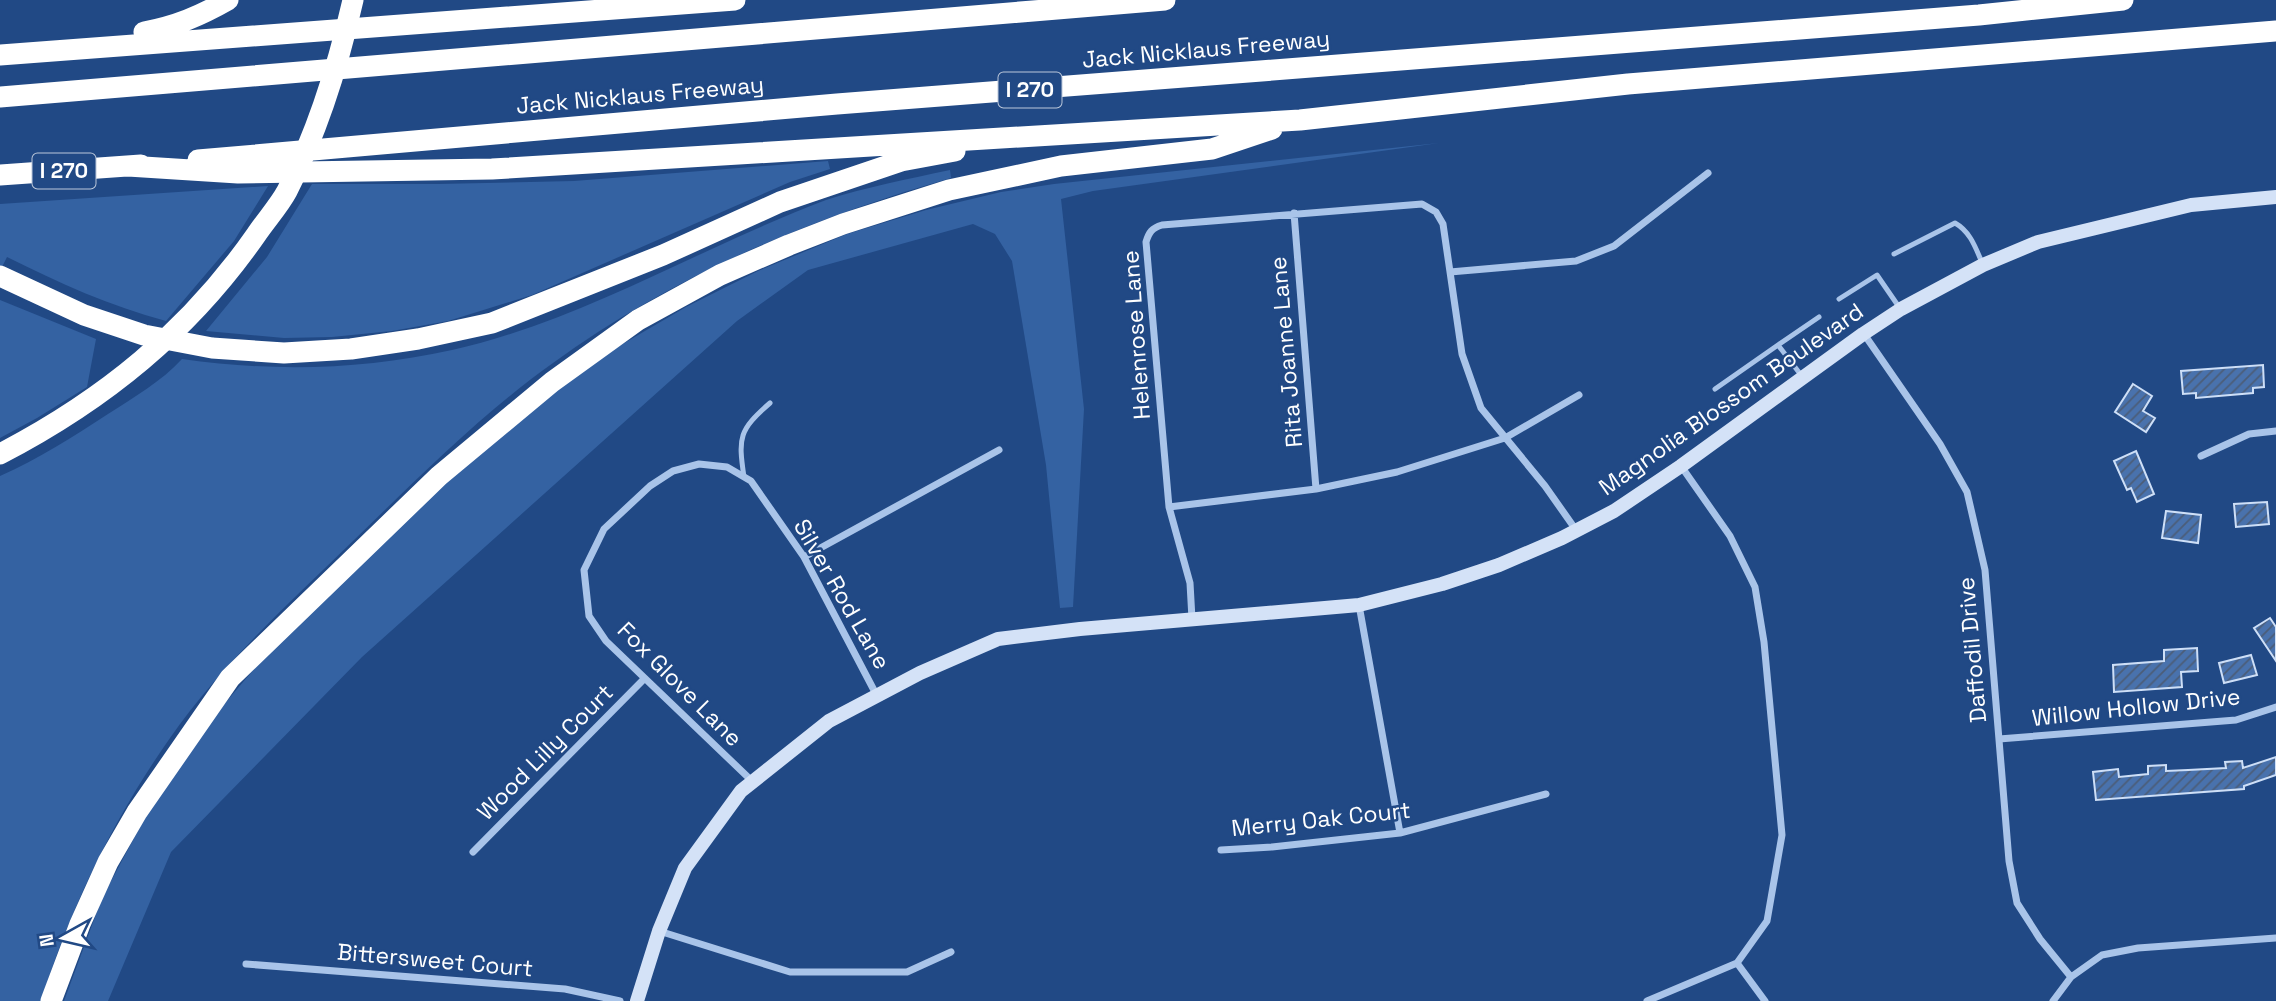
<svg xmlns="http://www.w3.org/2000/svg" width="2276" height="1001" font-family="'Space Grotesk',sans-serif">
	<defs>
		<pattern id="building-hatch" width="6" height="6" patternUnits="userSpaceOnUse" patternTransform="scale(1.75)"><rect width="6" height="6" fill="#4972ad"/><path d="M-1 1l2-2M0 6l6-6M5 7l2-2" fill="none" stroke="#4b5d78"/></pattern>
	</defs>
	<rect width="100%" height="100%" fill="#214985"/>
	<!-- grass -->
	<path fill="#3462a2" d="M1439,143L1093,191L1061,199L1084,409L1073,607L1060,608L1046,465L1012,261L995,234L973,224L808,270L737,321L362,657L171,852L108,1001H64L102,898L148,812L203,729L255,668L455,472L541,397L609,352L686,307L758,271L847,234L926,210L1001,192L1054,184Z
		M828,161L830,169L790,182L532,295L448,321L392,331L332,337L284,338L206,331L267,257L312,184H438L574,181Z
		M950,170L951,178C809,219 674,275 553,363C480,415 417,479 353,541C289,603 221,665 170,738C113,819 71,907 41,1001H0V476C38,459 73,437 108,414C133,398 162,381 182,359C273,372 362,370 452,350C551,328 645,279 738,237C767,224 796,211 826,200C867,187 908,179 950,170Z
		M268,186L234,241L166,321C110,306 59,283 7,257L0,271V204Z
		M0,300L96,339L87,387L37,418L0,438Z"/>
	<!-- building -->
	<path fill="url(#building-hatch)" stroke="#cedff7" stroke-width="2" d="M2263,365L2264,387L2253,388V393L2196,398V393L2183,394L2181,371Z
		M2133,384L2152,396L2143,411L2155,418L2146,432L2115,412Z
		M2136,451L2154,494L2137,502L2131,488L2127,490L2114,461Z
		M2267,502L2269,524L2236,527L2234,504Z
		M2166,511L2201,515L2198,543L2162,538Z
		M2270,618L2276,627V661L2254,628Z
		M2197,648L2198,671L2181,672L2182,687L2114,692L2113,665L2164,661V650Z
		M2251,655L2257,675L2224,683L2219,663Z
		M2276,757V775L2244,786V789L2096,800L2093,772L2118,769L2119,777L2148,774V766L2166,765V771L2188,770L2226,768L2225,762L2242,761L2243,768Z"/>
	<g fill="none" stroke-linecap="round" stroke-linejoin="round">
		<!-- lane -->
		<path stroke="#a9c4e9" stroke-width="5" d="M1894,254L1955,223C1971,232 1976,249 1983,265
			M1839,299L1877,275L1899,307
			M1778,345L1819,317
			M1715,389L1778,345L1801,375
			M744,477C738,437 739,430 770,403"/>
		<!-- street -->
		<path stroke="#a9c4e9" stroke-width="7" d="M1294,213L1316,489
			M1450,272L1576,261L1614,246L1708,173
			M1864,334L1940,444L1967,492L1985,570L2009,861L2017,903L2040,939L2071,977
			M2201,456L2249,434L2276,431
			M1169,507L1316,489L1397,472L1505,438L1579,395
			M804,557L999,450
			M1359,605L1400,833
			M1192,619L1190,583L1169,507L1146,242C1149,232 1152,228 1162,225L1422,204L1436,212L1443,224L1462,354L1481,408L1545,486L1576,530
			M1999,739L2236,720L2276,707
			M752,781L606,641L589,616L584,570L604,529L650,486L673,471L699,464L727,467L751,481L804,557L877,696
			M1221,850L1272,847L1400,833L1546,794
			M473,852L644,679
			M659,931L790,972H907L951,952
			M1737,963L1765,1001
			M246,964L565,989L620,1001
			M1647,1001L1737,963L1767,921L1782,835L1764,642L1755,587L1730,536L1681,466
			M2053,1001L2071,977L2102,955L2138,948L2276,938"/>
		<!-- secondary -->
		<path stroke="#d4e2f7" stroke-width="14" d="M637,1001L659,931L685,868L741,791L829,721L920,673L998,639L1080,629L1359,605L1442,584L1499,565L1562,538L1614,511L1681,466L1863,334L1901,309L1983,265L2038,242L2191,205L2276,197"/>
		<!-- highway -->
		<path stroke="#fff" stroke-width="21" d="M144,32C176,26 200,16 228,0
			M0,55L735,0
			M0,97L1165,0
			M198,160L837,104L1979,15L2123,0
			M128,166L238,173L492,169L1300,120L1628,84L2276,31
			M0,175L141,165
			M0,276L84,315L144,335L212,348L284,353L351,349L418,339L492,323L663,255L780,202L901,161L955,151
			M51,1001L80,924L108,862L137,812L230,678L439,476L552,382L638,320L720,275L789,245L843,224L949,190L1061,166L1212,149L1272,129"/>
		<!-- highway-bridge -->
		<path stroke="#fff" stroke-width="21" d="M0,454C104,400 189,331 256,235C266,220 279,206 287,191C318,131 338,66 353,0"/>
	</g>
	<g text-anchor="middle" stroke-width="5" stroke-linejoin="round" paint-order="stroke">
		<!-- shield labels -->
		<g fill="#214985" stroke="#bcc8da" stroke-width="2">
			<rect x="998.5" y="72.5" width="63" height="35" rx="5"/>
			<rect x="32.5" y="153.5" width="63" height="35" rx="5"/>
		</g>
		<g font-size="21" font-weight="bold" fill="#fff">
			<text x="1030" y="97">I 270</text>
			<text x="64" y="178">I 270</text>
		</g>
		<!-- street labels -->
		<g font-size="23" fill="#fff" stroke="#214985">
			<text transform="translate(1206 49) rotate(-5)" y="8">Jack Nicklaus Freeway</text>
			<text transform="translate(640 95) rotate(-5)" y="8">Jack Nicklaus Freeway</text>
			<text transform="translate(1136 335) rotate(-94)" y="8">Helenrose Lane</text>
			<text transform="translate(1286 352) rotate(-95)" y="8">Rita Joanne Lane</text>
			<text transform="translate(1731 399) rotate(-35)" y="8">Magnolia Blossom Boulevard</text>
			<text transform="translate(842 594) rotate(60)" y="8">Silver Rod Lane</text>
			<text transform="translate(1972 650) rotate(-95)" y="8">Daffodil Drive</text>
			<text transform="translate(680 684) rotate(45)" y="8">Fox Glove Lane</text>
			<text transform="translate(2136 707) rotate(-6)" y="8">Willow Hollow Drive</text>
			<text transform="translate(545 752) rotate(-45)" y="8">Wood Lilly Court</text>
			<text transform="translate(1321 819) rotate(-6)" y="8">Merry Oak Court</text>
			<text transform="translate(435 960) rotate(5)" y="8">Bittersweet Court</text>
		</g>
	</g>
	<!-- north arrow -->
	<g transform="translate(63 938) rotate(262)" stroke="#214985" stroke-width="5" paint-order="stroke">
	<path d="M0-5L12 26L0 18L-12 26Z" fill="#ffffff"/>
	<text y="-10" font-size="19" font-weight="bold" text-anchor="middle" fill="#ffffff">N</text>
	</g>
</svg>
